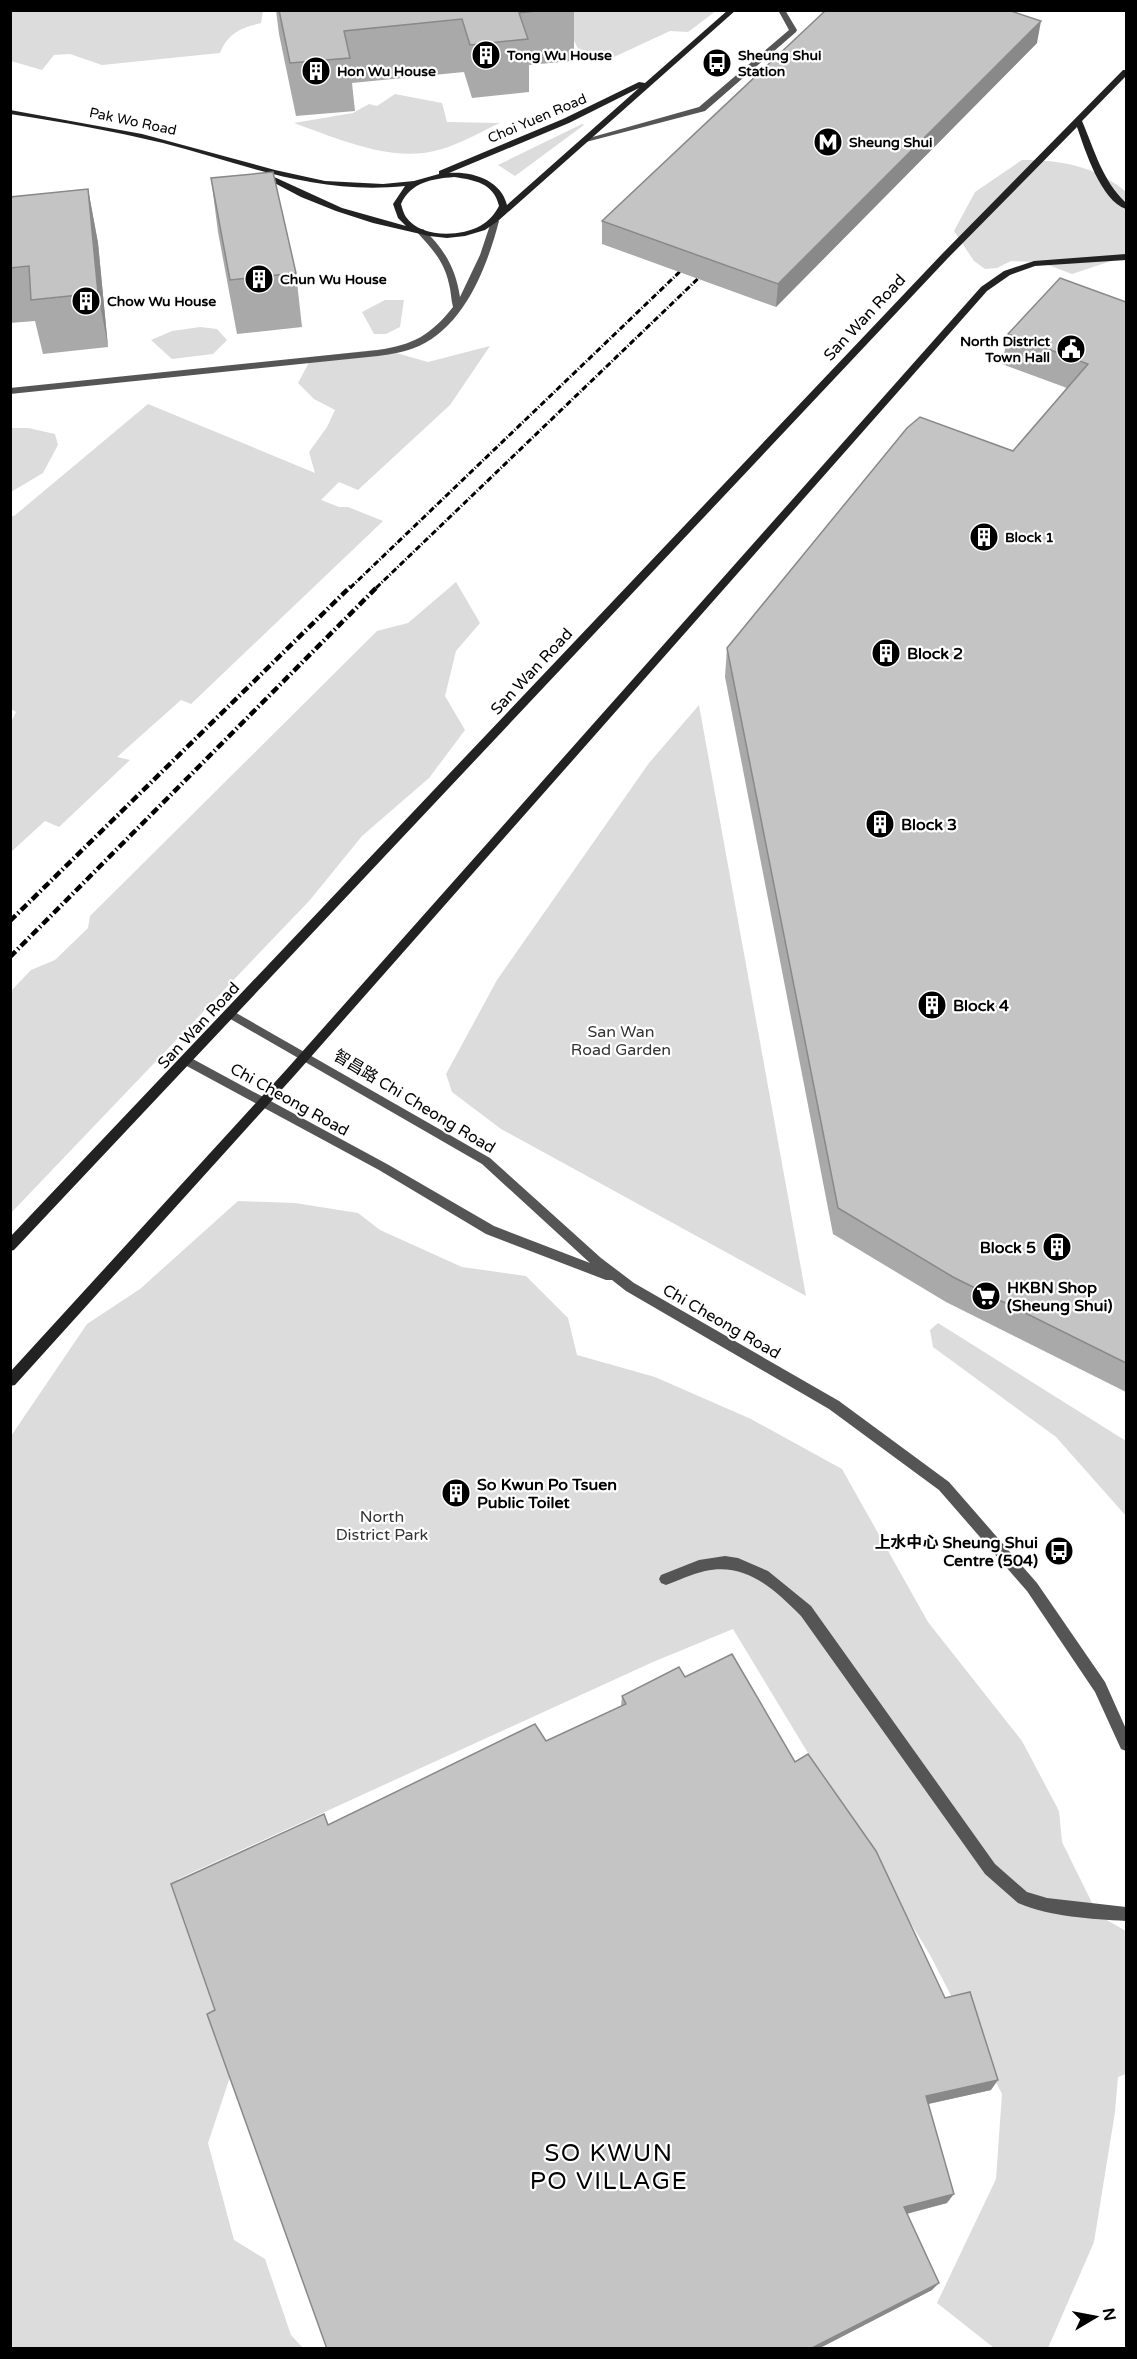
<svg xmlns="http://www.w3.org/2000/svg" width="1137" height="2359" font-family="'Varela Round','Noto Sans SC',sans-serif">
	<rect width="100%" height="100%" fill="#fff"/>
	<!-- green -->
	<path fill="#dcdcdc" d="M11,10H263V11L261,23C241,28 228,33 220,53L102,65L70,54L54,55L42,70L11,61Z
		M560,11H716L688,32L670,31L614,57L578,49Z
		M395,94L442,103L447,122L500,123C476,134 451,150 423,153C381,158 333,137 294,123L353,113L369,104L377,106Z
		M582,124L584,125L515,176L498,165Z
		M1022,160C1061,160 1096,166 1126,192V256L1072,274L1040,262L1011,261L997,268L985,269L974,261L954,231L975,192Z
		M385,300H404L400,327L386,334H374L362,312Z
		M200,327L217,329L227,340L213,354L172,359L151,340L172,331Z
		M490,346L450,405L358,490L339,482L321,500L339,507H348L383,521L191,704L181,700L117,757L130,760L59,827L45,821L11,852L10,724L16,712L10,708L11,516H14L148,404L315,473L309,452L327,427L335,410L314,399L298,383L312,357L382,349L428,362Z
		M11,428H28L55,434L58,445L43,473L11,492Z
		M456,582L480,623L456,651L445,696L465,730L429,778L362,836L310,900L11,1213V991L31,970L55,960L88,928L90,916L377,631L408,623Z
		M699,705L806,1296L501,1129L452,1092L446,1074L497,980L649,763Z
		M238,1201L295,1203L358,1213L380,1230L462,1267L526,1276L568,1318L577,1355L655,1377L751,1419L842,1469L928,1622L1022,1741L1059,1811L1062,1842L1098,1915L1126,1931V2074L1118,2077L1115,2112L1094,2242L1048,2348H994L937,2303L996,2179L1002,2094L930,1955L733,1629L653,1662L178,1879L187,1916L217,1942L233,2068L208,2143L234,2240L265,2259L291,2335L303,2348H11V1436L87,1324L140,1289Z
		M938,1323L1126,1441V1516L1056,1437L933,1347L930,1330Z"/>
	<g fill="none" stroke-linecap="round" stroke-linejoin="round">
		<!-- lane -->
		<path fill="#555" fill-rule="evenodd" d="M778,10H785L797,30L796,32L705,111L586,142L582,140L699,107L789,30Z
			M492,219L499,221C487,267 465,325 419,346C406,352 392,354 378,356L10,394V388L378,350C413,345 431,335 453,307C451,300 451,291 449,284C444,260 431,248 416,231L423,229C444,248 456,269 460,297L480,255Z"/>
		<!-- street -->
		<path fill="#555" fill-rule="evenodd" d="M231,1010L490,1158L601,1258L634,1283L839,1401L949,1482L1037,1583L1105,1682L1126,1729V1751L1121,1749L1095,1692L1027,1591L939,1490L829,1409L626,1291L612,1280H606L486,1234L379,1170L183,1064L181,1061L183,1058H191L387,1164L494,1226L590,1263L482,1164L227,1017L225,1014Z
			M725,1556L738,1558L768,1571L811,1606L995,1864L1027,1892L1047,1898L1126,1907V1921C1091,1919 1051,1917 1018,1903L985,1874L801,1616C774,1589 746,1562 705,1571C692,1574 679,1580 666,1585L661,1583L659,1579L661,1575L699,1560Z"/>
		<!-- secondary -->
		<path fill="#222" fill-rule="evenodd" d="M728,10H736L498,221L485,230L465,236L447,238L429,236L373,223L336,211L301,197L265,178L272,176L342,208L406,226L398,218L393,204L405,186C316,195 247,165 163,143C113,131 62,122 10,114V110L142,134L275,170L325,181L383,184L414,181L439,174V171L563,119L639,82L645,83ZM639,88L507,205C501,180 472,171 449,173L569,123ZM454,177C474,180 494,183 499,206C494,215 489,221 480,226C460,237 420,238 406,217C404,214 402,208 401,204C411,182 432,179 454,177Z
			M1123,70H1126V76L1082,121C1095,151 1102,180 1126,203V209C1101,201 1085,150 1077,127L948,258L14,1250L10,1251V1237L942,254Z
			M1126,254V260L1035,266L1010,275L987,291L294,1076L15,1385L10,1386V1372L286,1070L981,287L1004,271L1034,261Z"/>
		<!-- rail-far1 -->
		<path stroke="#000" stroke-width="3" stroke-dasharray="6 2 1 2" stroke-linecap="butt" d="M350,588L692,260
			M376,588L709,268"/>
		<!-- rail -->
		<path stroke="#000" stroke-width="4.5" stroke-dasharray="8 3 1.5 3" stroke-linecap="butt" d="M10,921L351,586
			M10,957L378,586"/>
	</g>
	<!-- wall -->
	<path fill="#a9a9a9" d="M276,10H574V52H571V61L529,65V92L472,98L464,72L352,83L355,111L296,116L279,34Z
		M1037,43L776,307L602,244V221Z
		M211,178L296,273L302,327L237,334L218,232Z
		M88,189L98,243L108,347L43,354L35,321L10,323V197Z
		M1126,302V1392L946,1302L833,1234L725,677L727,648L1013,451L1067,388L1002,364L1008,334Z
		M685,1677L795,1762L945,1998L991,2090L928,2104L947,2203L907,2214L932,2290L818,2349H327L215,2010L328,1825L546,1741L621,1706L622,1696Z"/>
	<!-- shaded-wall -->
	<path fill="#898989" d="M1041,21L1037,43L776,307L778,284Z
		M88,189L98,243L108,347L98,293Z
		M998,2080L991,2090L919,2106L926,2096Z
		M954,2194L947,2203L897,2216L904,2207Z
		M939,2283L932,2290L818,2349H810Z"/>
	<!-- building -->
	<path fill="#c4c4c4" stroke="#898989" stroke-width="1.5" d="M279,10H543L519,13L528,39L470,45L462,19L344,31L350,58L290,63Z
		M826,10H1008L1041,21L778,284L602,221Z
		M273,172L296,273L230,280L211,178Z
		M88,189L98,293L31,300L29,266L10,268V197Z
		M1060,278L1126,302V1363L953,1277L838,1208L727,648L907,428L920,417L1013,451L1088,364L1008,334Z
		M732,1654L795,1762L808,1754L876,1851L945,1998L970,1992L998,2080L926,2096L954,2194L904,2207L939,2283L810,2349H327L207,2014L215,2010L171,1884L324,1814L328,1825L535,1724L546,1741L626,1704L622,1696L679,1667L685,1677Z"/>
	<!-- icons -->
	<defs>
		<g id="building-disc" transform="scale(1.5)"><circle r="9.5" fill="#000" stroke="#fff"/><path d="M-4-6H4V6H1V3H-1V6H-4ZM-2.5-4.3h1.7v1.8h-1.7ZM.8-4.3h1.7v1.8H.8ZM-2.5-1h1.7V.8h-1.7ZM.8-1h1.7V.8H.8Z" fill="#fff"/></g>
		<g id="bus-disc" transform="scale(1.5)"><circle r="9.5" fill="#000" stroke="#fff"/><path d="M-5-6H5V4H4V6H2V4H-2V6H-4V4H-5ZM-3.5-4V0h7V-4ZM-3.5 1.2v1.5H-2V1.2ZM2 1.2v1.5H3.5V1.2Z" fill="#fff"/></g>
		<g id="metro-disc" transform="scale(1.5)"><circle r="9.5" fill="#000" stroke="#fff"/><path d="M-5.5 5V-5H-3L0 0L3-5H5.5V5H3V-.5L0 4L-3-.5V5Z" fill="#fff"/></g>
		<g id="civic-disc" transform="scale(1.5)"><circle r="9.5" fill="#000" stroke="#fff"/><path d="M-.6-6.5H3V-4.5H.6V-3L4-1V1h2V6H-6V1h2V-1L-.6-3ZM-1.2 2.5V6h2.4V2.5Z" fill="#fff"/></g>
		<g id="supermarket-disc" transform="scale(1.5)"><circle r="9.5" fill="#000" stroke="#fff"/><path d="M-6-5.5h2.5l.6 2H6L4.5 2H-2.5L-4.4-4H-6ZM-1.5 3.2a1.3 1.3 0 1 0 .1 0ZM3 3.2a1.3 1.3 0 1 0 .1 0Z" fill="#fff"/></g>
	</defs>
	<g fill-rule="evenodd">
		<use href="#building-disc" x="486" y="55"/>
		<use href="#bus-disc" x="717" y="63"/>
		<use href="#building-disc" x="316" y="71"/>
		<use href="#metro-disc" x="828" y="142"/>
		<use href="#building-disc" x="259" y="279"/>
		<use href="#building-disc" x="86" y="301"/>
		<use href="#civic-disc" x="1071" y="349"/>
		<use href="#building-disc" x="984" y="537"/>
		<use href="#building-disc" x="886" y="653"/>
		<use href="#building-disc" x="880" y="824"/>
		<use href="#building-disc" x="932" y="1005"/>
		<use href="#building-disc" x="1057" y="1247"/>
		<use href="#supermarket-disc" x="986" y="1296"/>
		<use href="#building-disc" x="456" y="1493"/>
		<use href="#bus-disc" x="1059" y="1551"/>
	</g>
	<g text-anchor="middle" stroke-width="4.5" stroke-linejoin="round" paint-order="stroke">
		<!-- far-poi labels -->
		<g font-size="14" font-weight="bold" fill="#000" stroke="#fff" text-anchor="start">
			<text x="507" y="60">Tong Wu House</text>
			<text x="738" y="60">Sheung Shui<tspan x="738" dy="16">Station</tspan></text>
			<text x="337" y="76">Hon Wu House</text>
			<text x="849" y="147">Sheung Shui</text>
			<text x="280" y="284">Chun Wu House</text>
			<text x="107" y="306">Chow Wu House</text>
			<text x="1050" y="346" text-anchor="end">North District<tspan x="1050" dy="16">Town Hall</tspan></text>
			<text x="1005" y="542">Block 1</text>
		</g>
		<!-- far-street labels -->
		<g font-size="14" fill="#000" stroke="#fff">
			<text transform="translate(537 118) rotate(-23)" y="5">Choi Yuen Road</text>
			<text transform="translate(133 121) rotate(12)" y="5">Pak Wo Road</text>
		</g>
		<!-- street labels -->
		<g font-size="16" fill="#000" stroke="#fff">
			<text transform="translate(864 317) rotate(-47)" y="6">San Wan Road</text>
			<text transform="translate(531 671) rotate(-47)" y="6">San Wan Road</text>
			<text transform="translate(198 1025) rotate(-47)" y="6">San Wan Road</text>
			<text transform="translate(290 1099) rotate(29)" y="6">Chi Cheong Road</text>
			<text transform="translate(415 1101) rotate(31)" y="6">智昌路 Chi Cheong Road</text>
			<text transform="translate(722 1321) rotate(30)" y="6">Chi Cheong Road</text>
		</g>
		<!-- poi labels -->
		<g font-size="16" font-weight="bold" fill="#000" stroke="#fff" text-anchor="start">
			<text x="907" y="659">Block 2</text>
			<text x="901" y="830">Block 3</text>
			<text x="953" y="1011">Block 4</text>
			<text x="1036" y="1253" text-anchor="end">Block 5</text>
			<text x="1007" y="1293">HKBN Shop<tspan x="1007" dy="18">(Sheung Shui)</tspan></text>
			<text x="477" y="1490">So Kwun Po Tsuen<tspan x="477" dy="18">Public Toilet</tspan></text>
			<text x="1038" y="1548" text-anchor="end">上水中心 Sheung Shui<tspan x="1038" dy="18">Centre (504)</tspan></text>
		</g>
		<!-- park labels -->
		<g font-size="16" fill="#333" stroke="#fff">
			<text x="621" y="1037">San Wan<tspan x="621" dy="18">Road Garden</tspan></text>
			<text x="382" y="1522">North<tspan x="382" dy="18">District Park</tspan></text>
		</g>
		<!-- near-quarter labels -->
		<g font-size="24" letter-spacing="1.5" fill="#000" stroke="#fff">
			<text x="609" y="2161">SO KWUN<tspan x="609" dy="28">PO VILLAGE</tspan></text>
		</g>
	</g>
	<!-- border -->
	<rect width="1137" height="2359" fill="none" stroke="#000000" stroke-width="24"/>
	<!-- north arrow -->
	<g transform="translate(1095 2317) rotate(80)" stroke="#ffffff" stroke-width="4.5" paint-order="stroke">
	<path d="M0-4.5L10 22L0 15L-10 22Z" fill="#000000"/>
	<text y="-9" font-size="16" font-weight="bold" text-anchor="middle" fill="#000000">N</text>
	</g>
</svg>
